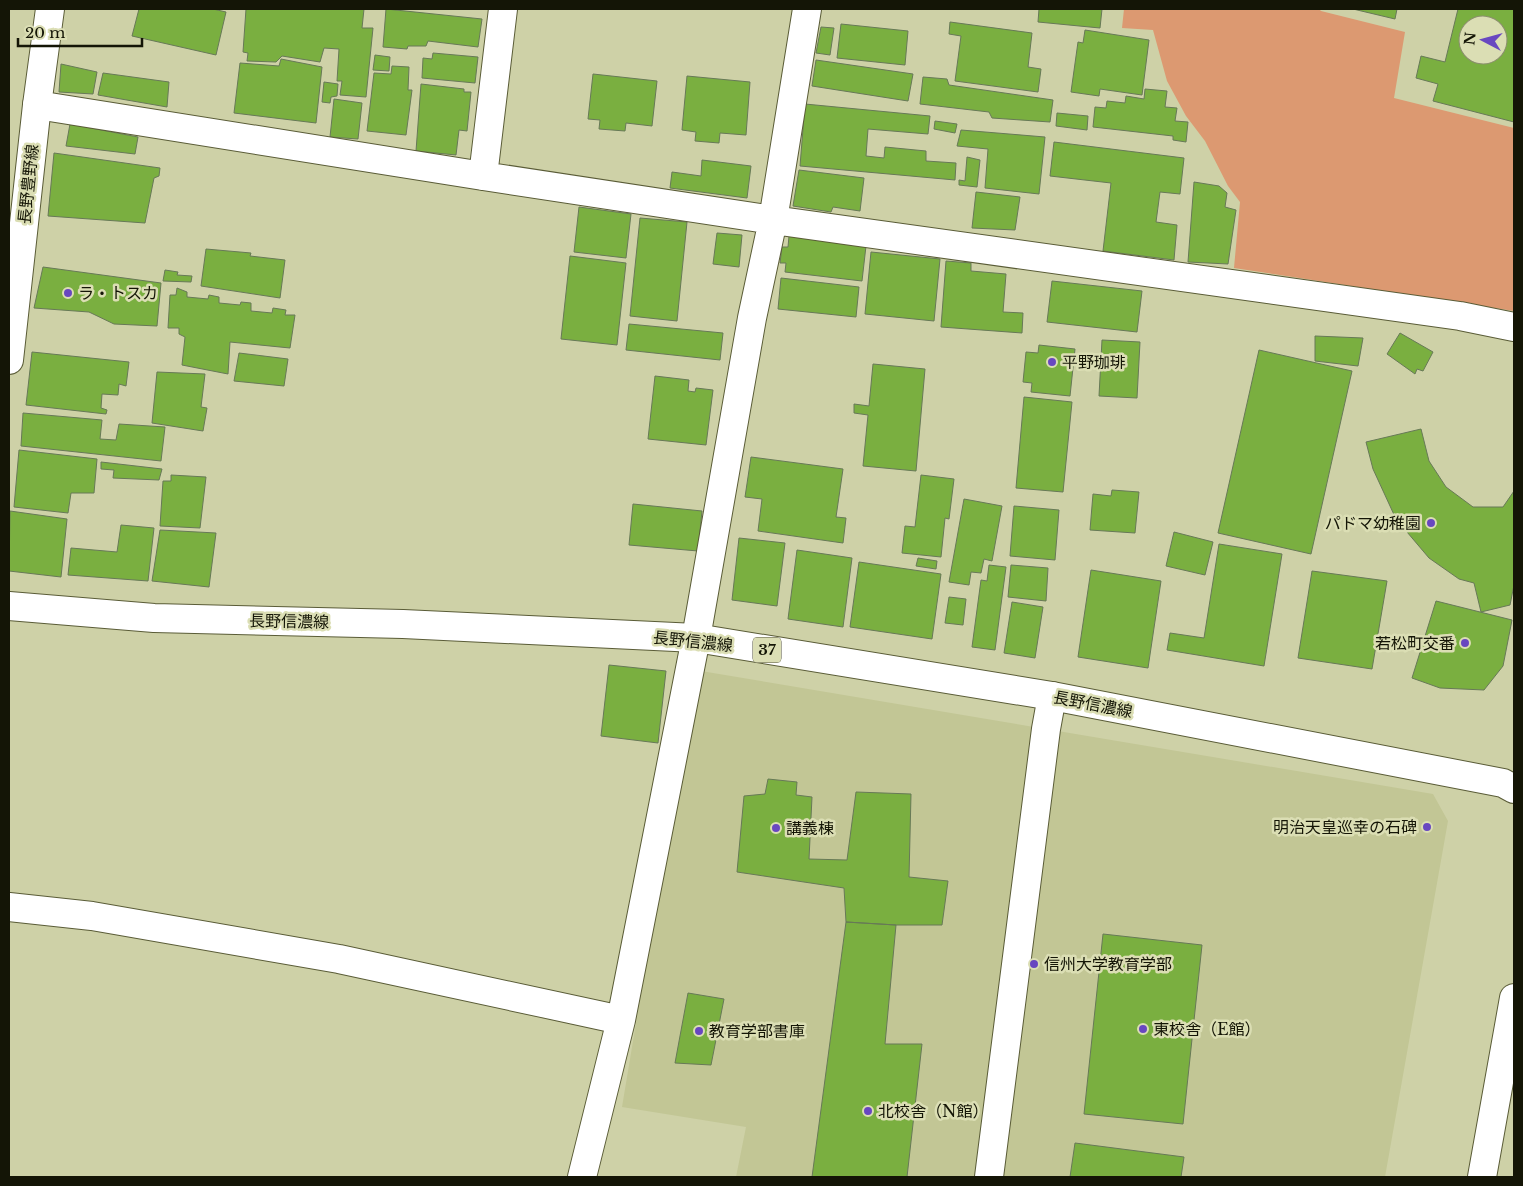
<svg xmlns="http://www.w3.org/2000/svg" width="1523" height="1186" font-family="'Libre Baskerville','Noto Sans JP',serif">
	<rect width="100%" height="100%" fill="#ced1a7"/>
	<!-- built -->
	<path fill="#c2c695" d="M695,670L1433,794L1448,821L1385,1177H736L746,1127L622,1107Z"/>
	<!-- green -->
	<path fill="#dc9971" d="M1124,9H1319L1321,11L1405,32L1394,98L1514,128V311L1234,268L1240,202L1228,186L1205,141L1186,116L1167,81L1153,30L1122,28Z"/>
	<!-- building -->
	<path fill="#7aaf40" stroke="#677957" fill-rule="evenodd" d="M139,9H213L226,12L216,55L132,36Z
		M246,9H364L362,28H373L366,97L340,95L342,81H337L339,49L324,48L320,62L282,56L276,62L247,61L248,53L243,52Z
		M386,9L482,19L478,47L428,41L426,46H408L407,49L383,47Z
		M1039,9H1102L1100,28L1038,22Z
		M1353,9H1397L1395,19Z
		M1458,9H1514V122L1433,101L1438,84L1416,78L1421,56L1445,62ZM1468,25H1498V55H1468Z
		M950,22L1032,33L1028,67L1041,69L1038,92L955,81L961,36L949,34Z
		M841,24L908,31L905,65L837,58Z
		M821,27L834,28L830,55L816,53Z
		M1085,30L1149,40L1142,95L1100,89L1099,96L1071,92L1078,42L1083,43Z
		M433,53L478,57L475,83L422,78L423,58L432,59Z
		M375,55L390,57L389,71L373,70Z
		M281,59L322,67L316,123L234,113L240,63L279,66Z
		M816,60L913,74L908,101L812,86Z
		M61,64L97,72L93,94L59,92Z
		M392,66L409,67L408,90H412L406,135L367,131L374,73L391,74Z
		M103,73L169,82L167,107L98,95Z
		M593,74L657,81L652,126L626,123L625,131L599,129L600,120L588,119Z
		M687,76L750,82L746,135L720,133L719,143L695,141L696,132L682,130Z
		M923,77L947,79L949,85L1053,100L1050,122L992,118L989,112L920,104Z
		M324,82L338,84L337,96L331,97L330,103L322,102Z
		M421,84L464,89V92H471L467,131L459,130L456,155L416,151Z
		M1145,89L1167,91L1165,107L1177,108L1175,121L1188,122L1186,142L1173,140V136L1093,127L1095,107L1106,108L1107,101L1125,103L1126,96L1144,99Z
		M334,99L362,103L358,139L330,137Z
		M805,104L930,116L928,134L868,129L866,156L884,158L885,147L926,151V161L956,163L955,180L800,166Z
		M1057,113L1088,116L1087,130L1056,126Z
		M935,121L957,124L955,133L934,129Z
		M70,124L138,137L135,154L66,146Z
		M961,130L1045,137L1039,194L985,188L988,149L957,146Z
		M1054,142L1184,158L1180,194L1160,192L1156,222L1177,225L1174,260L1103,251L1111,183L1050,176Z
		M54,153L160,168L159,176L154,178L145,223L48,216Z
		M967,157L980,160L977,187L959,185V180L965,181Z
		M702,160L751,166L747,198L670,188L672,172L701,176Z
		M799,170L864,178L860,211L833,207L831,212L793,206Z
		M1194,182L1219,186L1227,193L1225,207L1236,210L1228,264L1188,262Z
		M976,192L1020,197L1015,230L972,228Z
		M579,207L631,214L626,258L574,252Z
		M640,218L687,222L677,321L630,316Z
		M717,233L742,235L739,267L713,264Z
		M789,236L866,246L862,281L785,272L786,263H780L782,247H788Z
		M206,249L251,253L250,256L285,260L280,298L201,286Z
		M871,252L940,259L934,321L865,314Z
		M570,256L626,263L617,345L561,339Z
		M946,261L971,263V271L1006,274L1003,312L1023,313L1022,333L941,327Z
		M43,267L161,283L157,326L114,324L89,312L34,308Z
		M165,270L178,272L177,275L192,276L191,282L163,281Z
		M781,278L859,287L856,317L778,309Z
		M1052,281L1142,291L1137,332L1047,322Z
		M177,288L187,292V297L208,299L209,295L219,297V303L240,305L241,302L251,303V311L272,313L273,308L286,310L285,315H295L290,348L230,342L228,374L182,365L185,337L179,334V328H168L170,295H176Z
		M629,324L723,333L720,360L626,350Z
		M1400,333L1433,352L1423,371L1417,369L1415,374L1387,354Z
		M1315,336L1363,338L1358,366L1315,361Z
		M1102,340L1140,342L1137,398L1099,396Z
		M1039,345L1075,349L1070,396L1031,392L1032,383L1023,382L1026,352L1038,353Z
		M1259,350L1352,371L1311,554L1218,533Z
		M32,352L129,362L126,386L119,384L118,395L102,394L101,408L107,410L106,414L26,405Z
		M239,353L288,359L284,386L234,381Z
		M873,364L925,369L916,471L863,466L868,415L854,413V404L869,406Z
		M157,372L205,374L201,407L207,408L203,431L152,423Z
		M655,376L689,380L688,391L695,392L696,388L713,390L706,445L648,439Z
		M1024,397L1072,402L1063,492L1016,488Z
		M23,413L102,420L100,439L116,440L119,424L165,427L161,461L21,446Z
		M1421,429L1429,461L1446,487L1473,507H1503L1514,491V585L1510,605L1481,612L1474,583L1459,579L1429,558L1396,519L1373,469L1366,442Z
		M19,450L97,459L94,493H71L68,513L14,507Z
		M751,457L843,469L836,517L846,518L843,543L758,531L762,499L745,497Z
		M101,462L162,469L159,480L113,478L114,470L101,469Z
		M171,475L206,477L200,528L160,526L163,481H171Z
		M921,475L954,479L949,519L945,518L941,557L902,553L905,526L915,527Z
		M1112,490L1139,492L1135,533L1090,530L1093,494L1111,496Z
		M964,499L1002,506L992,561L984,559L981,573L971,572L969,585L949,582Z
		M633,504L702,511L698,551L629,545Z
		M1014,506L1059,510L1055,560L1010,556Z
		M10,511L67,519L61,577L9,571Z
		M121,525L154,528L148,581L68,575L71,548L117,552Z
		M160,530L216,533L209,587L152,581Z
		M1174,532L1213,542L1205,575L1166,566Z
		M739,538L785,543L777,606L732,600Z
		M1219,544L1282,554L1264,666L1167,650L1170,633L1204,638Z
		M797,550L852,558L843,627L788,619Z
		M918,558L937,561L936,569L916,566Z
		M859,562L941,574L932,639L850,627Z
		M989,565L1006,567L995,650L972,647L981,580L987,581Z
		M1011,565L1048,568L1046,601L1008,597Z
		M1091,570L1161,581L1148,668L1078,657Z
		M1312,571L1387,581L1372,669L1298,658Z
		M949,597L966,599L963,625L945,623Z
		M1436,601L1512,620L1503,666L1484,690L1440,688L1412,678Z
		M1012,602L1043,607L1035,658L1004,653Z
		M609,665L666,671L658,743L601,736Z
		M768,779L797,782L796,795L812,797L809,859L847,860L856,792L911,794L909,877L948,881L942,925H896L846,922L844,888L737,872L744,796L765,794Z
		M846,922L896,925L885,1044H922L907,1177H812Z
		M1103,934L1202,945L1183,1124L1084,1114Z
		M688,993L724,999L711,1065L675,1063Z
		M1075,1143L1184,1157L1181,1177H1070Z"/>
	<g fill="none" stroke-linecap="round" stroke-linejoin="round">
		<!-- minor casing -->
		<g stroke="#5a5c37" stroke-width="30">
			<path id="minor" d="M37,105L483,176L773,220L1460,316L1514,327
				M483,176L503,9
				M9,907L92,916L339,959L621,1020
				M582,1177L621,1020L696,638L752,318L773,220L807,9
				M989,1177L1046,729L1052,696"/>
		</g>
		<!-- major casing -->
		<g stroke="#5a5c37" stroke-width="30">
			<path id="major" d="M9,360L37,105L50,9
				M9,606L154,618L403,624L696,638L1052,696L1503,783L1514,789"/>
		</g>
		<!-- highway casing -->
		<g stroke="#5a5c37" stroke-width="30">
			<path id="highway" d="M1482,1177L1514,998"/>
		</g>
		<!-- minor -->
		<use href="#minor" stroke="#fff" stroke-width="28"/>
		<!-- major -->
		<use href="#major" stroke="#fff" stroke-width="28"/>
		<!-- highway -->
		<use href="#highway" stroke="#fff" stroke-width="28"/>
	</g>
	<!-- markers -->
	<g fill="#6847c0" stroke="#dbdeb4" stroke-width="2">
		<circle cx="68" cy="293" r="5"/>
		<circle cx="1052" cy="362" r="5"/>
		<circle cx="1431" cy="523" r="5"/>
		<circle cx="1465" cy="643" r="5"/>
		<circle cx="1427" cy="827" r="5"/>
		<circle cx="776" cy="828" r="5"/>
		<circle cx="1034" cy="964" r="5"/>
		<circle cx="1143" cy="1029" r="5"/>
		<circle cx="699" cy="1031" r="5"/>
		<circle cx="868" cy="1111" r="5"/>
	</g>
	<g text-anchor="middle" stroke-width="5" stroke-linejoin="round" paint-order="stroke">
		<!-- shield labels -->
		<rect fill="#dbdeb4" stroke="#50513a" stroke-width="1" x="753" y="637.5" width="28" height="25" rx="4"/>
		<g font-size="15" font-weight="bold" fill="#141506">
			<text x="767" y="655">37</text>
		</g>
		<!-- street labels -->
		<g font-size="16" fill="#141506" stroke="#dbdeb4">
			<text transform="translate(28 184) rotate(-84)" y="6">長野豊野線</text>
			<text transform="translate(289 621) rotate(1)" y="6">長野信濃線</text>
			<text transform="translate(693 641) rotate(6)" y="6">長野信濃線</text>
			<text transform="translate(1093 704) rotate(11)" y="6">長野信濃線</text>
		</g>
		<!-- poi labels -->
		<g font-size="16" fill="#141506" stroke="#dbdeb4" text-anchor="start">
			<text x="78" y="299">ラ・トスカ</text>
			<text x="1062" y="368">平野珈琲</text>
			<text x="1421" y="529" text-anchor="end">パドマ幼稚園</text>
			<text x="1455" y="649" text-anchor="end">若松町交番</text>
			<text x="1417" y="833" text-anchor="end">明治天皇巡幸の石碑</text>
			<text x="786" y="834">講義棟</text>
			<text x="1044" y="970">信州大学教育学部</text>
			<text x="1153" y="1035">東校舎（E館）</text>
			<text x="709" y="1037">教育学部書庫</text>
			<text x="878" y="1117">北校舎（N館）</text>
		</g>
	</g>
	<!-- border -->
	<rect width="1523" height="1186" fill="none" stroke="#141506" stroke-width="20"/>
	<!-- north arrow -->
	<g transform="translate(1483 40) rotate(276)"><circle r="24" fill="#dbdeb4" stroke="#8b8e6e"/>
	<path d="M0-4L9 19L0 12L-9 19Z" fill="#6847c0"/>
	<text y="-8" font-size="14" font-weight="bold" text-anchor="middle" fill="#141506">N</text>
	</g>
	<!-- scale -->
	<path d="M18 38v8h124v-8" fill="none" stroke="#141506" stroke-width="2.5"/>
	<text x="25" y="38" font-size="15" fill="#141506" stroke="#dbdeb4" stroke-width="4" paint-order="stroke">20 m</text>
</svg>
